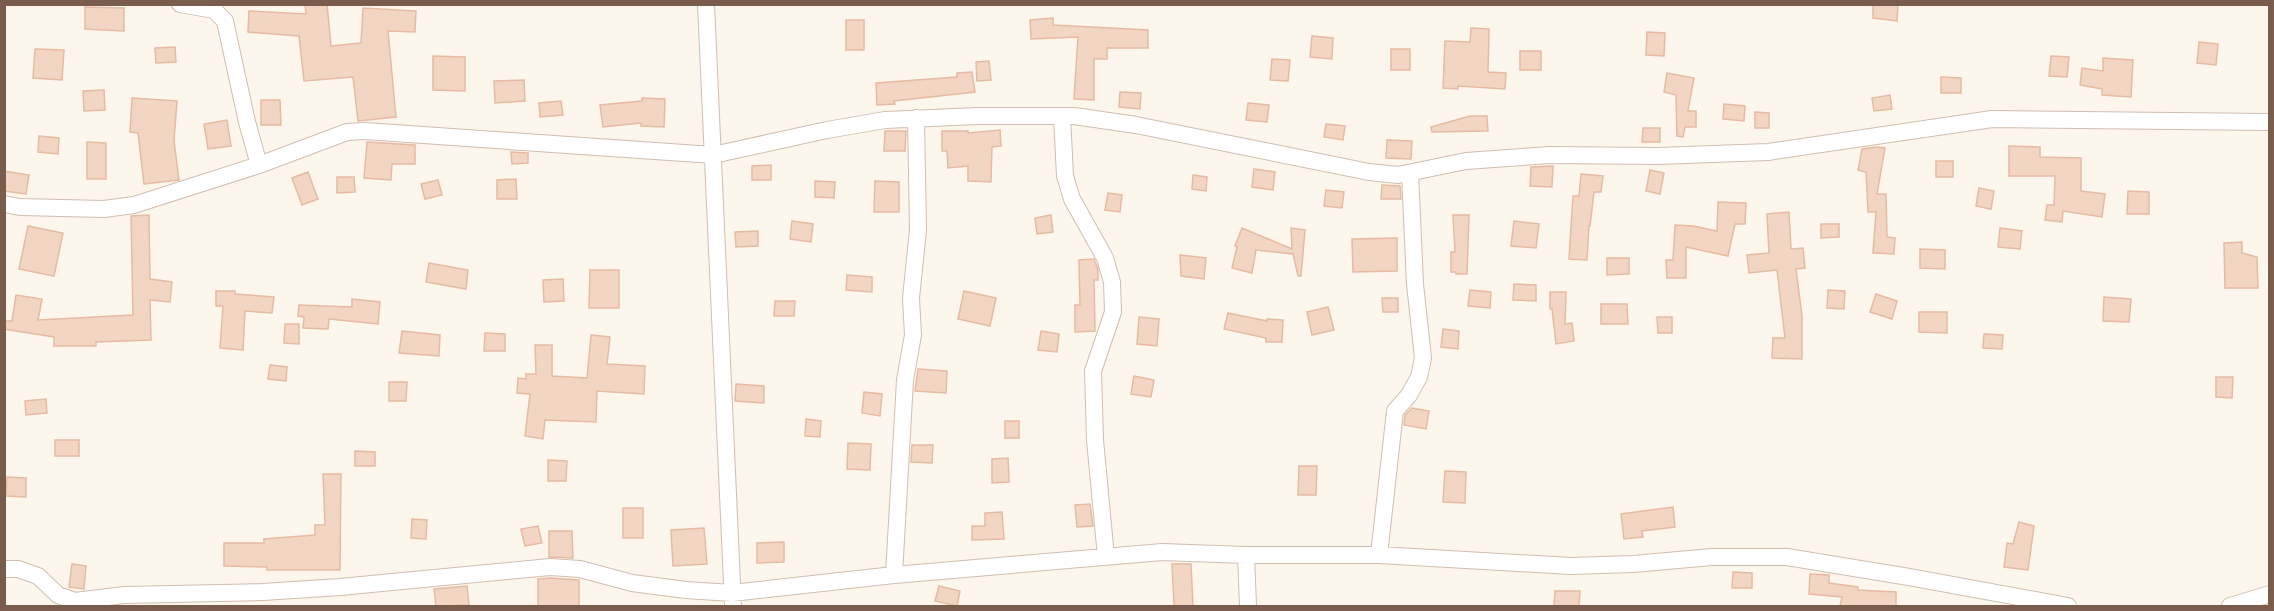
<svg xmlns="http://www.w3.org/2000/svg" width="2274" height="611" font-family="Montserrat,sans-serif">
	<rect width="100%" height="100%" fill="#fdf6ec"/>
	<!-- building -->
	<path fill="#f3d5c3" stroke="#e6bba3" stroke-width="1.5" d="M305,4H327L331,46L361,43L363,8L416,11L415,32L388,31L396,117L358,121L353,77L304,81L299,36L248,32L249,11L306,14Z
		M1873,4H1898L1897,21L1873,18Z
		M85,7L124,8V31L85,29Z
		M1053,18V25L1148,30V48H1107V59H1094V100L1074,99L1078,37L1031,39L1030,20Z
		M846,20H864V50H846Z
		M1471,28L1489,29L1488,72L1506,73L1505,89L1458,86V89L1443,88L1445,41L1470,42Z
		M1647,32L1665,33L1664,56L1646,55Z
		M1312,36L1333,38L1332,59L1310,57Z
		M2199,42L2218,44L2216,65L2197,63Z
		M175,47L176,62L156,63L155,48Z
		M35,49L64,50L62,80L33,78Z
		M1391,49H1410V70H1391Z
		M1520,51H1541V70H1520Z
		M433,56L465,57V91L433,90Z
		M2051,56L2069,57L2067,77L2049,76Z
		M2103,58L2133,60L2131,97L2102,95V89L2080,85L2082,68L2103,71Z
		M1272,59L1290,60L1288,81L1270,80Z
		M989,61L991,80L977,81L976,62Z
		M972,72L975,92L894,101L895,104L877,105L876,83L957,77V73Z
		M1667,73L1694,78L1688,111H1696V127H1685L1683,137L1677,136L1676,95L1664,92Z
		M1941,77L1961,78V93H1941Z
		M524,80L525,101L495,103L494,81Z
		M104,90L105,110L84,111L83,91Z
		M1120,92L1141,93L1140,109L1119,107Z
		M1890,95L1892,109L1874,111L1872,98Z
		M132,98L177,101L174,141L179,180L144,184L138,133L130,132Z
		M642,98L665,99L664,127L641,126V123L603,127L600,105L642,101Z
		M261,100H280L281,125H261Z
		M561,101L563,115L540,117L539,103Z
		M1248,103L1269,105L1267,122L1246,120Z
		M1724,104L1745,106L1744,121L1723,119Z
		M1755,112L1769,113V128H1755Z
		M1470,116H1487L1488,131L1432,132L1431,127Z
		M227,120L231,146L208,149L204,124Z
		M1326,124L1345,126L1343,140L1324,137Z
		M1643,128H1660V142H1642Z
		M1000,130L1001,146L992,147L991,182L968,181V166L948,168L947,151H942V131H968V133Z
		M885,131H906L905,151H884Z
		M39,136L59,138L58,154L38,152Z
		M1387,140L1412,141L1411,159L1386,158Z
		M87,142L106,143V179H87Z
		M367,142L415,145V164H392L391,180L364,178Z
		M2009,146L2040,147V157L2081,158V191L2105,194L2102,217L2063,211L2062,222L2045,220L2047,205H2054L2055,176H2009Z
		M1876,147L1885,148L1877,194H1886L1887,237L1895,238L1894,254L1873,253L1876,212H1868L1866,172L1858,170L1862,149Z
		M511,152L528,153V163L512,164Z
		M1936,161H1953V177H1936Z
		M771,165V180H752V166Z
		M1553,166L1552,187L1530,186L1531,167Z
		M1254,169L1275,172L1273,190L1252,187Z
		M1650,170L1664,173L1660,194L1646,191Z
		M4,171L29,175L26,194L4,191Z
		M308,172L318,199L302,205L292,178Z
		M1581,174L1603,176L1601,192H1594L1590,226H1589L1587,260L1569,259L1573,196H1579Z
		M1193,175L1207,177L1206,191L1192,189Z
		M337,177H354L355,192L337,193Z
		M516,179L517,199H497V180Z
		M438,180L442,195L425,199L421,184Z
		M815,181L835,182L834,198L815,197Z
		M875,181L899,182V212H874Z
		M1382,185L1400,186L1401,199H1381Z
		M1979,188L1994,191L1991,209L1976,206Z
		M1326,190L1344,192L1342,208L1324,206Z
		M2128,191L2149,192V214H2127Z
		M1108,193L1122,195L1120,212L1105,210Z
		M1718,202L1746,203L1745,224H1735L1728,256L1686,247V278H1667L1666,260H1673L1675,225L1693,226L1717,231Z
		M1789,212L1791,249L1803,248L1805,268L1796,269L1802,316V359L1772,358L1773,338H1785L1777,270L1749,273L1747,255L1769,253L1767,214Z
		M149,215L150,279L172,282L170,302L150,300L151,340L96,342V346H54V337L4,329V321H12L16,295L42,299L38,320L133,315L131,216Z
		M1051,215L1053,232L1037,234L1035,218Z
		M1453,215H1469L1467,274H1456V272H1451V252H1455Z
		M792,221L813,224L811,242L790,239Z
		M1514,221L1539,224L1536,248L1511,246Z
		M1821,224H1839V237L1821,238Z
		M28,226L63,233L54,276L19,269Z
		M1242,228L1292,249L1291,228L1305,230L1301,276H1298L1293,254L1256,250L1252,273L1232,268L1237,247L1235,246Z
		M2000,228L2022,231L2020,249L1998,247Z
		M758,231V246L736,247L735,232Z
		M1397,238V271L1353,272L1352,239Z
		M2242,242V253L2257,257L2258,288H2225L2224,243Z
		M1920,249L1945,250V269L1920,268Z
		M1180,255L1206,258L1204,279L1181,276Z
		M1607,258H1629V274L1607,275Z
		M1094,259L1098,270V280H1094L1095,331L1075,332V305H1080L1079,260Z
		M429,263L468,270L466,289L426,282Z
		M590,270H619V308H589Z
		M847,275L872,277V292L846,290Z
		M563,279L564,301L544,302L543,280Z
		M1514,284L1536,285V301L1513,300Z
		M1470,290L1491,292L1490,308L1468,306Z
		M1828,290L1845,291L1844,309L1827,308Z
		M216,291H235V294L274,297L272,313L245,311L243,350L220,348L223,306H216Z
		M964,291L996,298L990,326L958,319Z
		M1550,292H1566L1565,324L1572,323L1574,341L1556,344L1552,309H1550Z
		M1876,294L1897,301L1892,319L1870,312Z
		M2104,297L2131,299L2129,322L2103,321Z
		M1382,298H1398V312H1383Z
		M352,299L380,302L378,324L329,319L328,329L303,328L304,317L298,316L299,305L352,307Z
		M775,301H795L794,316H774Z
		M1601,304H1627L1628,324H1601Z
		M1328,307L1334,330L1312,335L1307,312Z
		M1919,312H1947V333L1919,332Z
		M1228,313L1267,321V319L1283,320L1282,342H1266V338L1224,329Z
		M1139,317L1159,319L1157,346L1137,344Z
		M1657,317H1672V333H1658Z
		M285,324H299V344L284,343Z
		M1443,329L1459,331L1458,349L1441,347Z
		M402,331L440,335L439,356L399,353Z
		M1041,331L1059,334L1057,352L1038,350Z
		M485,333L505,334V351H484Z
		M1984,334L2003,335L2002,349L1983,348Z
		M591,335L610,337L607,364L645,366L644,394L597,391L596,422L545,420L543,439L525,436L530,394L517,393L518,378L526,379V374H536L535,345H552V376L587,378Z
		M270,365L287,367L286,381L268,379Z
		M918,369L947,371L946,393L915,391Z
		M1134,376L1154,380L1151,397L1131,394Z
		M2216,377H2233L2232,398L2216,397Z
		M389,382H407L406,401H389Z
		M736,384L764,386V403L735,401Z
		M864,392L882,394L880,416L862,413Z
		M46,399L47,413L26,415L25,401Z
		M1412,408L1429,411L1426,429L1404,425L1405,415Z
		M806,419L821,421L820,437L805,436Z
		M1005,421H1019V438H1005Z
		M55,440H79V456H55Z
		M848,443L871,444L870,470L847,469Z
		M912,445H933L932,463L911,462Z
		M355,451L375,452V466H355Z
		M1008,458L1009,482L992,483V459Z
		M548,460L567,461L566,481H548Z
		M1299,466H1317L1316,495H1298Z
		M1445,471L1466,472L1465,503L1443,502Z
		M323,474H341L340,570H267V567L224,566V543H264V539L315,535V525H325Z
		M7,477L26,478V497L6,496Z
		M1090,504L1093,526L1077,527L1075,505Z
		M1673,507L1675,527L1642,531L1643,537L1624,539L1621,514Z
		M623,508H643V538H623Z
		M1002,512L1004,539L972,540V526H985V513Z
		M412,519L427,520L426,539L411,538Z
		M2019,522L2034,526L2028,570L2004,567L2007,543L2013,544Z
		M538,526L542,543L525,546L521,529Z
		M704,528L707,564L673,566L671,530Z
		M549,531H572L573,558L549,557Z
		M784,542V562L757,563V543Z
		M72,564L86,566L84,589L69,587Z
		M1172,564H1191L1193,606H1174Z
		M1733,572L1752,573V588H1732Z
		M1810,574L1829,575V583L1858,587V590L1896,592V606H1840L1842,597L1809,594Z
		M550,578L579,580V606H538V579Z
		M467,586L469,605L436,606L434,589Z
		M939,586L960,591L957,606L935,601Z
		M1555,591H1580L1579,606H1554Z"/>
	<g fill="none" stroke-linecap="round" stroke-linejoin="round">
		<!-- street casing -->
		<g stroke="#d1beb0" stroke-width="18">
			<path id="street" d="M180,4L214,10L225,21L247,122L259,165
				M706,4L733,606
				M1062,116L1065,176L1072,199L1105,258L1112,282L1113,312L1093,371L1095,440L1106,557
				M4,204L20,207L104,209L134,205L259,165L347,132L365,131L713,155L827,130L885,120L978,116H1074L1136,125L1369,172L1398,175L1466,161L1549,155L1658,156L1768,152L1992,119L2270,122
				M1246,555L1248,606
				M1379,555L1395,411L1409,395L1419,377L1423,358L1415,284L1410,173
				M4,569H18L38,576L58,595L75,601L124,595L263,592L340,587L550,567L580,569L632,583L686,590L732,593L894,575L1162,552L1246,555H1379L1571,566L1633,564L1712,557H1787L1909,577L2068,606
				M894,575L905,380L913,335L911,298L918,230L916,118
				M2230,606L2270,594"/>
		</g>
		<!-- street -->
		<use href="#street" stroke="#fff" stroke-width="16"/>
	</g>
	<!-- border -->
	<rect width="2274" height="611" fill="none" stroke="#7a5c4d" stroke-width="12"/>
</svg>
